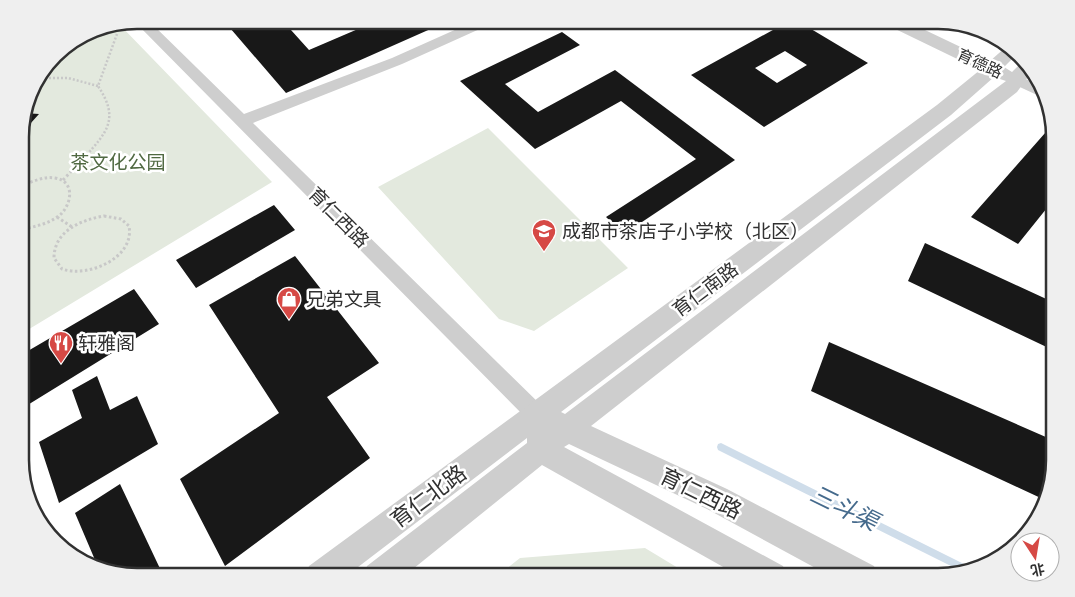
<svg xmlns="http://www.w3.org/2000/svg" width="1075" height="597" font-family="'Exo 2','Noto Sans SC',sans-serif">
	<rect width="100%" height="100%" fill="#fff"/>
	<!-- green -->
	<path fill="#e3e9de" d="M119,24L272,182L21,334V122L32,85L60,49L92,29Z
		M488,128L628,268L534,331L499,319L378,187Z
		M645,548L693,577H496L520,558Z"/>
	<g fill="none" stroke-linecap="round" stroke-linejoin="round">
		<!-- stream -->
		<path fill="#cfddea" fill-rule="evenodd" d="M721,443L970,567V568L961,571L718,450L717,447L718,444Z"/>
	</g>
	<!-- building -->
	<path fill="#181818" fill-rule="evenodd" d="M251,20H282L309,50L379,20H427L435,27L286,93L230,28Z
		M791,20H796L868,63L764,127L691,75ZM785,51L807,65L777,83L755,68Z
		M562,32L580,45L505,84L538,112L615,70L735,160L624,234L606,217L696,159L621,101L535,149L460,81Z
		M24,113L39,114L21,134V122Z
		M1053,124L1055,198L1018,244L971,217Z
		M274,205L295,230L196,288L176,260Z
		M925,243L1055,303V351L908,281Z
		M295,256L379,363L327,397L370,458L225,566L180,479L279,413L209,305Z
		M134,289L159,324L26,406L21,396V355Z
		M829,342L1055,441V468L1045,500L811,391Z
		M97,376L110,410L137,396L158,444L59,503L39,442L82,418L72,390Z
		M120,484L164,577H136L98,567L75,513Z"/>
	<g fill="none" stroke-linecap="round" stroke-linejoin="round">
		<!-- path-far1 -->
		<path stroke="#c8c8c8" stroke-width="2.5" stroke-dasharray="2 2" stroke-linecap="butt" d="M37,78H68L98,86
			M84,158C107,132 120,119 98,86L117,34"/>
		<!-- path -->
		<path stroke="#c8c8c8" stroke-width="3" stroke-dasharray="2.5 2.5" stroke-linecap="butt" d="M63,180L85,157
			M21,186C32,182 43,176 55,178C75,181 72,203 61,214C50,224 35,226 21,230
			M104,216L121,219L129,226C135,258 88,278 62,269L54,258C54,231 81,220 104,216Z
			M57,217L72,227"/>
		<!-- minor -->
		<path fill="#cecece" fill-rule="evenodd" d="M148,20L244,114L392,58L477,20H495L493,23L402,64L253,123L544,408L548,415L544,422L537,425L530,422L134,21Z
			M1016,75L1040,85L1044,96L1037,95L1011,83L1009,80L1011,77Z"/>
		<!-- tertiary -->
		<path fill="#cecece" fill-rule="evenodd" d="M883,20H904L990,61L1007,46L1017,54L1004,67L1012,72L1023,61L1033,70L1017,92L591,426L727,489L874,566L878,577H832L707,509L569,444L564,447L783,566L787,577H741L542,465L403,577H363L367,566L527,443V438L345,577H305L309,566L937,105L980,70L885,24ZM994,77L1006,81L565,414L561,412L951,115Z"/>
	</g>
	<!-- icons -->
	<defs>
		<g id="school-pin" transform="scale(1.25)"><path d="M0 17L-7.5 6A9.5 9.5 0 1 1 7.5 6Z" fill="#d64945" stroke="#fff"/><path d="M0-5L7-2L0 1L-7-2ZM-4 1L0 2.5L4 1V4Q0 6-4 4Z" fill="#fff"/></g>
		<g id="shop-pin" transform="scale(1.25)"><path d="M0 17L-7.5 6A9.5 9.5 0 1 1 7.5 6Z" fill="#d64945" stroke="#fff"/><path d="M-5-2.5h2.3a2.7 3.5 0 0 1 5.4 0H5L5.5 6h-11ZM-1.5-2.5h3a1.5 2.3 0 0 0-3 0Z" fill="#fff"/></g>
		<g id="restaurant-pin" transform="scale(1.25)"><path d="M0 17L-7.5 6A9.5 9.5 0 1 1 7.5 6Z" fill="#d64945" stroke="#fff"/><path d="M-5-6h1v4h1v-4h1v4h1v-4h1v5L-1.5 .5V6h-2V.5L-5-1ZM5-6V6H3V1.5H1.5Q1.5-4 5-6Z" fill="#fff"/></g>
	</defs>
	<g fill-rule="evenodd">
		<use href="#school-pin" x="544" y="231"/>
		<use href="#shop-pin" x="289" y="299"/>
		<use href="#restaurant-pin" x="61" y="343"/>
	</g>
	<g text-anchor="middle" stroke-width="5" stroke-linejoin="round" paint-order="stroke">
		<!-- far-street labels -->
		<g font-size="16" fill="#313131" stroke="#fff">
			<text transform="translate(980 63) rotate(25)" y="6">育德路</text>
		</g>
		<!-- park labels -->
		<g font-size="19" fill="#506942" stroke="#fff">
			<text x="118" y="169">茶文化公园</text>
		</g>
		<!-- street labels -->
		<g font-size="19" fill="#313131" stroke="#fff">
			<text transform="translate(339 217) rotate(45)" y="7">育仁西路</text>
			<text transform="translate(705 289) rotate(-37)" y="7">育仁南路</text>
		</g>
		<!-- poi labels -->
		<g font-size="19" fill="#313131" stroke="#fff" text-anchor="start">
			<text x="562" y="238">成都市茶店子小学校（北区）</text>
			<text x="306" y="306">兄弟文具</text>
			<text x="78" y="350">轩雅阁</text>
		</g>
		<!-- near-street labels -->
		<g font-size="22" fill="#313131" stroke="#fff">
			<text transform="translate(701 493) rotate(26)" y="8">育仁西路</text>
			<text transform="translate(428 496) rotate(-37)" y="8">育仁北路</text>
		</g>
		<!-- near-water labels -->
		<g font-size="24" font-style="italic" fill="#456a8c" stroke="#fff">
			<text transform="translate(844 508) rotate(26)" y="8">三斗渠</text>
		</g>
	</g>
	<!-- crop -->
	<path d="M0 0H1075V597H0ZM137 29H938A108 108 0 0 1 1046 137V460A108 108 0 0 1 938 568H137A108 108 0 0 1 29 460V137A108 108 0 0 1 137 29Z" fill="#efefef" fill-rule="evenodd"/>
	<path fill="none" stroke="#313131" stroke-width="2.5" d="M137 29H938A108 108 0 0 1 1046 137V460A108 108 0 0 1 938 568H137A108 108 0 0 1 29 460V137A108 108 0 0 1 137 29Z"/>
	<!-- north arrow -->
	<g transform="translate(1035 557) rotate(168)"><circle r="24" fill="#ffffff" stroke="#adadad"/>
	<path d="M0-4L9 19L0 12L-9 19Z" fill="#d64945"/>
	<text y="-8" font-size="14" font-weight="bold" text-anchor="middle" fill="#313131">北</text>
	</g>
</svg>
